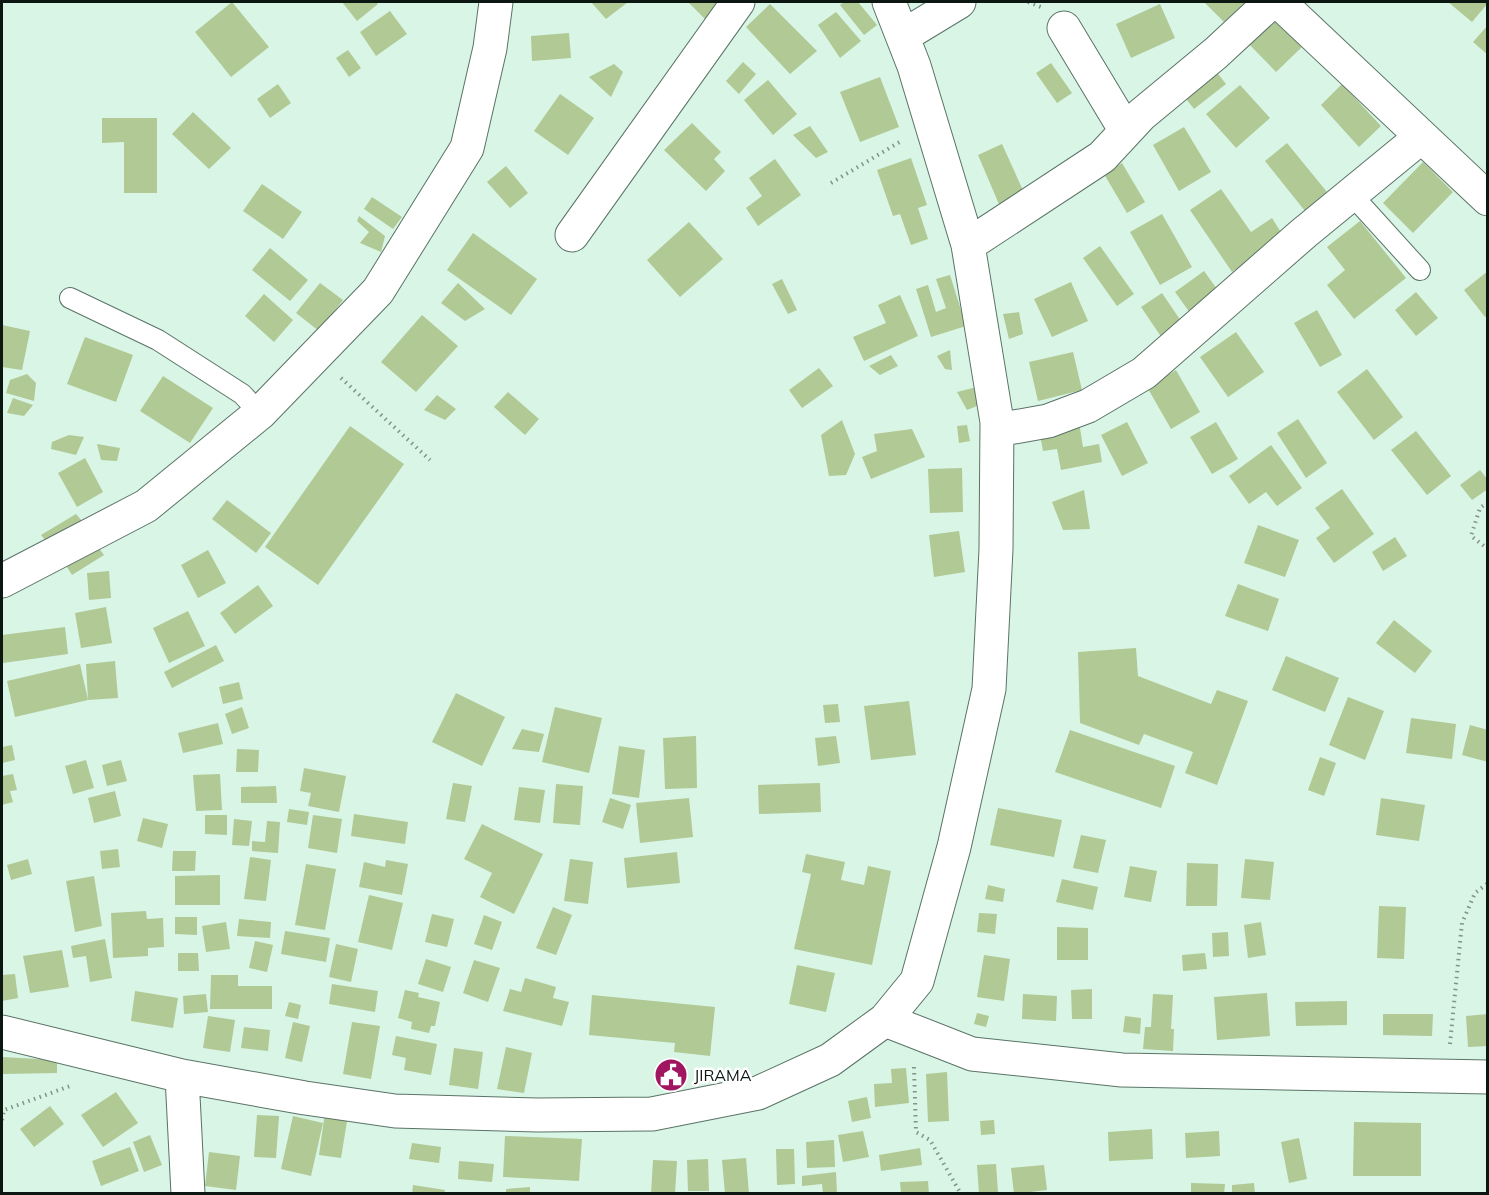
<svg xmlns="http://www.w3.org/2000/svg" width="1489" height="1195" font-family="Mulish,sans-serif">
	<rect width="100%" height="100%" fill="#d9f5e6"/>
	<!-- building -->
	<path fill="#b0c995" d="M232,2L269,47L231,77L195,32Z
		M342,2H376L378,4L357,21Z
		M591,2H628L606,19Z
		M688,2H720L708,22Z
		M844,2H858L877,25L864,35L840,5Z
		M1204,2H1246L1224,22Z
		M1448,2H1488V3L1472,22Z
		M770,4L817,51L790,74L746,27Z
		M1160,4L1175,38L1131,58L1116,24Z
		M390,11L407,34L376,56L360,32Z
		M836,12L861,41L840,58L818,25Z
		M1272,17L1302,47L1276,72L1247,42Z
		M1488,25V55L1473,42Z
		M569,33L571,58L532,61L531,36Z
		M348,50L361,68L349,77L336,58Z
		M743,62L756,74L739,94L726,81Z
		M1051,63L1072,93L1057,103L1036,73Z
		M614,64L623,72L611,97L589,77Z
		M1212,66L1226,84L1194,109L1180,91Z
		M880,77L899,127L860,142L840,92Z
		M768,80L797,114L773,135L744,100Z
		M278,84L291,103L270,118L257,99Z
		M1342,84L1381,126L1359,147L1321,105Z
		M1240,85L1270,118L1236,148L1206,114Z
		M560,94L594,118L568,155L534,131Z
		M193,112L231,148L209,169L172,134Z
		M102,118H157V193H124V142L102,143Z
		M692,123L721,152L714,159L725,171L706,191L664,150Z
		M810,126L828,152L816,158L793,135Z
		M1184,127L1211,172L1179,191L1153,145Z
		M1287,143L1327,192L1305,211L1265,161Z
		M1002,144L1026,197L1001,209L978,155Z
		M911,158L927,205L918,208L928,239L911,245L900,214L893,216L877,170Z
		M775,159L801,195L758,226L746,208L762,196L749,178Z
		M1423,162L1453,192L1413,233L1383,203Z
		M1122,163L1145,202L1127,213L1104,174Z
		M506,166L528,193L510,208L487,182Z
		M262,184L302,212L283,239L243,211Z
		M1221,189L1251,232L1272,218L1284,237L1232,272L1190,210Z
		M372,197L402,217L393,229L364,209Z
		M1162,214L1192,267L1160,285L1130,232Z
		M359,216L385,236L381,252L360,243L369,232L357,221Z
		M1360,221L1406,278L1354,319L1327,285L1345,270L1327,247Z
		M689,222L723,259L680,297L647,260Z
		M473,233L537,279L511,315L447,270Z
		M1100,246L1134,294L1117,306L1083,258Z
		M270,248L308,280L290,301L252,270Z
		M1204,271L1222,296L1193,317L1175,292Z
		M1488,271V315L1485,317L1464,290Z
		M950,275L966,326L931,337L916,289L928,285L936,312L946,308L936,279Z
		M782,279L797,310L788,314L772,284Z
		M1071,282L1088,321L1052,337L1034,299Z
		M320,283L343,300L319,331L296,313Z
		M458,283L485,309L465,321L441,303Z
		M1416,292L1438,318L1416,336L1395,310Z
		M1162,293L1183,324L1162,338L1141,307Z
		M264,294L293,320L274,342L245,316Z
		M900,295L918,336L864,361L853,337L886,323L878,305Z
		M1317,310L1342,355L1320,367L1294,323Z
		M1019,312L1023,334L1009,339L1003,314Z
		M422,315L458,346L416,392L381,362Z
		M2,325L30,331L22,370L2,367Z
		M1236,332L1264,372L1228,397L1200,357Z
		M85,337L133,355L116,402L67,384Z
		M950,350L952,370L945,369L937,356Z
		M1073,352L1082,390L1038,401L1029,362Z
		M891,355L898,366L880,375L869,366Z
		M819,368L833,386L802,408L789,390Z
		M1367,369L1403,417L1374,440L1337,392Z
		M1176,370L1200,412L1171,429L1147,387Z
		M27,374L36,383L34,401L6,393L10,380Z
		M163,376L213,408L190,443L140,411Z
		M977,387L982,404L967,410L957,392Z
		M508,392L539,419L525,435L494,407Z
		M437,395L456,409L445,420L424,410Z
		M13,398L33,405L24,416L7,413Z
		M1298,419L1327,463L1306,478L1277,433Z
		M842,420L855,454L846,475L829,476L821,435Z
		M1079,422L1083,447L1099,444L1102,462L1061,470L1057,449L1043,451L1039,429Z
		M1127,422L1148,463L1122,476L1101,435Z
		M1216,422L1238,459L1212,474L1190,437Z
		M967,425L970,441L959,443L957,426Z
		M350,426L404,464L318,585L265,547Z
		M912,429L925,457L871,479L862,457L877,451L874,434Z
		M1416,431L1451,476L1427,495L1391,450Z
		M69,435L84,437L76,455L51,449L52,442Z
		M97,444L120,448L117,461L101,460Z
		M1271,445L1302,488L1277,506L1266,492L1249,504L1229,476Z
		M85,458L103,492L77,507L58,473Z
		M962,468L963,512L930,513L928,469Z
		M1480,470L1488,480V489L1472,500L1460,485Z
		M1342,489L1374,534L1334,563L1316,538L1330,528L1315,508Z
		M1084,490L1090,529L1063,530L1052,502Z
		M227,500L271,533L256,553L212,519Z
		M76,514L82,521L47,542L41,535Z
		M1258,525L1299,540L1285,577L1244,563Z
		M959,531L965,572L934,577L929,535Z
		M1395,537L1407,556L1383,571L1372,552Z
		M96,544L104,555L72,575L65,564Z
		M208,550L226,583L198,598L181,565Z
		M109,571L111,598L89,600L87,573Z
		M1238,584L1279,599L1268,631L1225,616Z
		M258,585L273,606L235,634L220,613Z
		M106,607L112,643L81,648L75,613Z
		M188,611L205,646L169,663L153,628Z
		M1394,620L1432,651L1415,673L1376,643Z
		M65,627L68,654L3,663L2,635Z
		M216,645L224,661L172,688L164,672Z
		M1136,648L1138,676L1211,704L1217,690L1248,701L1217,785L1185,773L1193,752L1144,734L1139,745L1080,723L1078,652Z
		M1286,656L1339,678L1325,712L1272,690Z
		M115,661L118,698L88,700L86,664Z
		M80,664L88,700L15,717L7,681Z
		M239,682L243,699L223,704L219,687Z
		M456,693L505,717L482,766L432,742Z
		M1348,697L1384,711L1365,760L1329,745Z
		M909,701L916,755L871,760L864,706Z
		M838,704L840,722L825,723L823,705Z
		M242,707L249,728L232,734L225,714Z
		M555,707L602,718L589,773L542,762Z
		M1411,718L1456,724L1452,759L1406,753Z
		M218,723L223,744L183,753L178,733Z
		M1470,725L1488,730V762L1462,755Z
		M522,729L544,734L539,752L512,749Z
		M1070,730L1175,766L1161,808L1055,772Z
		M696,736L697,788L665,789L663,738Z
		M836,736L840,763L818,766L815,738Z
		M12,745L15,760L2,763V747Z
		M619,746L645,750L639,798L612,794Z
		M237,749L259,750L258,772H236Z
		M1320,757L1336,763L1324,796L1308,790Z
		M86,760L94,788L73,794L65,766Z
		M121,760L127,781L107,786L102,765Z
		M304,768L346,776L339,812L308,806L311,793L300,791Z
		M13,774L17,790L10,791L13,802L2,805V776Z
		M220,774L222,810L196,811L193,775Z
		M453,783L472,786L465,822L446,819Z
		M820,783L821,812L759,814L758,785Z
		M556,784L583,786L580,825L553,823Z
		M276,786L277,803H241V787Z
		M519,787L545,790L540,823L514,820Z
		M115,791L121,816L94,823L88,798Z
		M610,798L631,805L623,829L602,822Z
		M689,798L693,837L640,843L636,803Z
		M1381,798L1425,805L1419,841L1376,835Z
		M998,808L1062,820L1054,857L990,845Z
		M289,809L309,812L307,825L287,822Z
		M354,814L408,822L405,844L351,836Z
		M205,815H227V835L205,834Z
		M313,815L342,819L337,853L308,848Z
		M143,818L168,824L162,848L137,841Z
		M234,819L252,821L249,846L232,845Z
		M267,821L280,822L278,853L252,851V841L265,842Z
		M482,824L543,854L514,914L480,897L492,873L464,859Z
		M1081,835L1106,840L1098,873L1073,868Z
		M118,849L120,867L102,869L100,851Z
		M173,851H196L195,871H172Z
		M677,852L680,883L627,888L624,858Z
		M806,854L845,862L841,880L864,885L868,866L891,871L872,965L794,949L811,874L802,872Z
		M250,857L271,860L266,901L244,899Z
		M28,859L32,874L11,880L7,865Z
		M570,859L593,862L588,904L564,901Z
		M1245,859L1274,862L1270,900L1241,898Z
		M386,860L408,864L402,895L359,887L364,862L385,867Z
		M1187,863L1218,864L1217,906H1186Z
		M306,864L336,869L325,930L295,925Z
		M1130,866L1157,871L1151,902L1124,897Z
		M220,875V905H175V876Z
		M94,876L102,926L75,932L66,881Z
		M1062,879L1098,887L1093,910L1056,902Z
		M988,885L1005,889L1003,902L985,899Z
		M369,895L403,903L392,950L358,942Z
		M1379,906L1406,907L1404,959L1377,958Z
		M553,907L572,915L556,955L536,948Z
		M146,911L147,919L163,918L164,947L148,948V956L113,958L111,913Z
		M979,913L997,914L995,934L977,932Z
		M432,914L454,919L447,947L425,942Z
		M484,915L502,922L492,950L474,944Z
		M175,917H197V935L175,934Z
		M239,919L271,922L270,938L237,936Z
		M226,922L230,949L206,952L202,926Z
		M1261,922L1266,955L1248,958L1244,925Z
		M1057,927L1088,928V960H1057Z
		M285,931L330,938L326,962L281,954Z
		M1228,932L1229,956L1213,957L1212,933Z
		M105,939L112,978L90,982L86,956L73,958L71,946Z
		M255,941L273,945L267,972L249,968Z
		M336,944L358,949L351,982L329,977Z
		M62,950L69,987L30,993L23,956Z
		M178,953H198L199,971H178Z
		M1205,953L1207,969L1183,971L1182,955Z
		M984,955L1010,959L1004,1001L977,997Z
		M426,959L451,967L443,992L418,984Z
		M474,960L500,968L488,1002L463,993Z
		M797,965L835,973L826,1012L789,1004Z
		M15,974L18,998L2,1001V975Z
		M211,975H238V986H272V1009H210Z
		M525,978L556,987L553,998L569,1002L562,1026L503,1011L510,989L521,992Z
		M332,984L378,991L375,1012L329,1004Z
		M1092,989V1019H1072L1071,990Z
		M405,990L419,993L418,997L440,1002L435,1026H431L429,1033L411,1029L412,1022L398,1018Z
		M135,991L178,998L173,1028L131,1021Z
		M1267,993L1270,1036L1217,1040L1214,997Z
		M206,994L208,1012L184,1014L183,996Z
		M1023,994L1057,996L1056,1021L1022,1019Z
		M1153,994L1173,995L1171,1029H1174L1173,1051L1143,1049L1145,1027H1151Z
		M592,995L715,1007L710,1056L674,1052L675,1043L589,1035Z
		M1347,1001V1025L1296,1026L1295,1002Z
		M289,1002L301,1005L298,1019L285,1016Z
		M977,1013L989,1016L986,1027L974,1024Z
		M1383,1014H1433L1432,1036L1383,1035Z
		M1488,1014V1046L1468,1047L1466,1016Z
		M208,1016L235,1020L230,1052L203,1048Z
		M1125,1016L1141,1018L1140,1034L1123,1032Z
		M293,1022L310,1026L302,1062L285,1058Z
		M352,1022L380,1026L371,1079L343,1074Z
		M244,1027L270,1030L268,1051L241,1048Z
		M396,1036L437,1044L431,1075L404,1070L406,1058L392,1055Z
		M506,1047L532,1053L524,1093L497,1089Z
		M454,1048L483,1052L478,1089L449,1085Z
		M2,1057L57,1060V1073L2,1074Z
		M906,1068L909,1103L875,1107L874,1084L892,1083L891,1069Z
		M947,1072L949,1121L928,1122L926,1074Z
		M116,1092L138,1123L103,1147L81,1115Z
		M867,1097L871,1118L852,1122L848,1101Z
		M50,1106L64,1124L34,1147L20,1129Z
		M325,1112L348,1115L341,1158L319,1155Z
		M257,1115L279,1116L276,1158L254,1157Z
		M293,1116L323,1123L311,1176L281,1169Z
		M994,1120L995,1134L981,1135L980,1121Z
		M1354,1122L1421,1123V1176H1353Z
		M1152,1129L1153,1159L1109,1161L1108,1132Z
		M863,1131L869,1157L843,1162L838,1135Z
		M1219,1131L1220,1156L1186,1158L1185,1133Z
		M150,1135L162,1165L144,1172L133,1142Z
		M505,1136L582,1139L579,1181L503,1177Z
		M1299,1138L1307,1179L1289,1183L1281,1142Z
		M834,1140L835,1167L807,1168L806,1142Z
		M412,1143L441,1147L439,1163L409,1159Z
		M130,1147L139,1171L101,1186L92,1161Z
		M920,1148L922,1165L881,1171L879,1155Z
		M776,1149H794L795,1184L777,1185Z
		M209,1152L240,1156L236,1190L205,1186Z
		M746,1158L749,1194H725L722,1160Z
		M708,1159L709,1191H688L687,1160Z
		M653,1160L677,1161L675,1194H651Z
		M459,1161L494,1164L492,1182L458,1179Z
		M996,1164L998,1192L979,1194L977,1165Z
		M1044,1165L1047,1190L1014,1194L1011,1168Z
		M836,1172L837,1194H823L822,1184L802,1186V1176Z
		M928,1181L929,1194H901L900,1182Z
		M1191,1183L1225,1184L1224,1194H1191Z
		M1254,1183L1255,1194H1232V1185Z
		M413,1185L445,1190L444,1194H412Z
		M530,1187V1194H506V1189Z"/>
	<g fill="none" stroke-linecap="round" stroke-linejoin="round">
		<!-- service casing -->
		<g stroke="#5a7366" stroke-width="22">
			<path id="service" d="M1352,195L1420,270
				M70,298L158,340L242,394L260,413"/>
		</g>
		<!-- minor casing -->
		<g stroke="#5a7366" stroke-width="35">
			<path id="minor" d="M1279,2L1488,199
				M1064,28L1126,131
				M903,36L959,2
				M572,235L738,2
				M968,245L1102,157L1141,115L1216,53L1271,2
				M997,430L1048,421L1088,406L1144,373L1304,233L1421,137
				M2,581L146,506L260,413L378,291L467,148L490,48L496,2
				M885,1020L972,1054L1122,1070L1488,1077
				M2,1032L182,1076L305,1098L395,1111L538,1115L652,1114L758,1093L830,1060L885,1020L917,981L954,847L989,689L996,549L997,422L968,245L914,66L889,2
				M182,1076L188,1194"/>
		</g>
		<!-- path -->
		<path stroke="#809489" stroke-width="4" stroke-dasharray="1.5 4.5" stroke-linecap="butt" d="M1028,2L1041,7
			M831,183L903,140
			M341,378L430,460
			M1488,502L1480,508L1471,536L1488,549
			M1450,1044L1462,923L1475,893L1488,883
			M914,1067L916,1132L930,1140L961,1194
			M2,1120L4,1110L73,1085"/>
		<!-- service -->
		<use href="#service" stroke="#fff" stroke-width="20"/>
		<!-- minor -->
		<use href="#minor" stroke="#fff" stroke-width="33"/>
	</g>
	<!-- icons -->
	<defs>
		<g id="civic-disc" transform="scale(1.725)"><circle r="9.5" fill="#a11661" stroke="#fff"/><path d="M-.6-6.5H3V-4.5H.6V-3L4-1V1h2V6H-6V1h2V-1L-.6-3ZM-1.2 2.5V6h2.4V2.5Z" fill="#fff"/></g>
	</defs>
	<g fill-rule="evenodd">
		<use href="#civic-disc" x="671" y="1075"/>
	</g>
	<g text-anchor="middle" stroke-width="5" stroke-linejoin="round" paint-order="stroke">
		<!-- poi labels -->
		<g font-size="16" fill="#0d1712" stroke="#fff" text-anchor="start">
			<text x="694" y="1081">JIRAMA</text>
		</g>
	</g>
	<!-- border -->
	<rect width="1489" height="1195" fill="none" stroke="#0d1712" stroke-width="6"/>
</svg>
